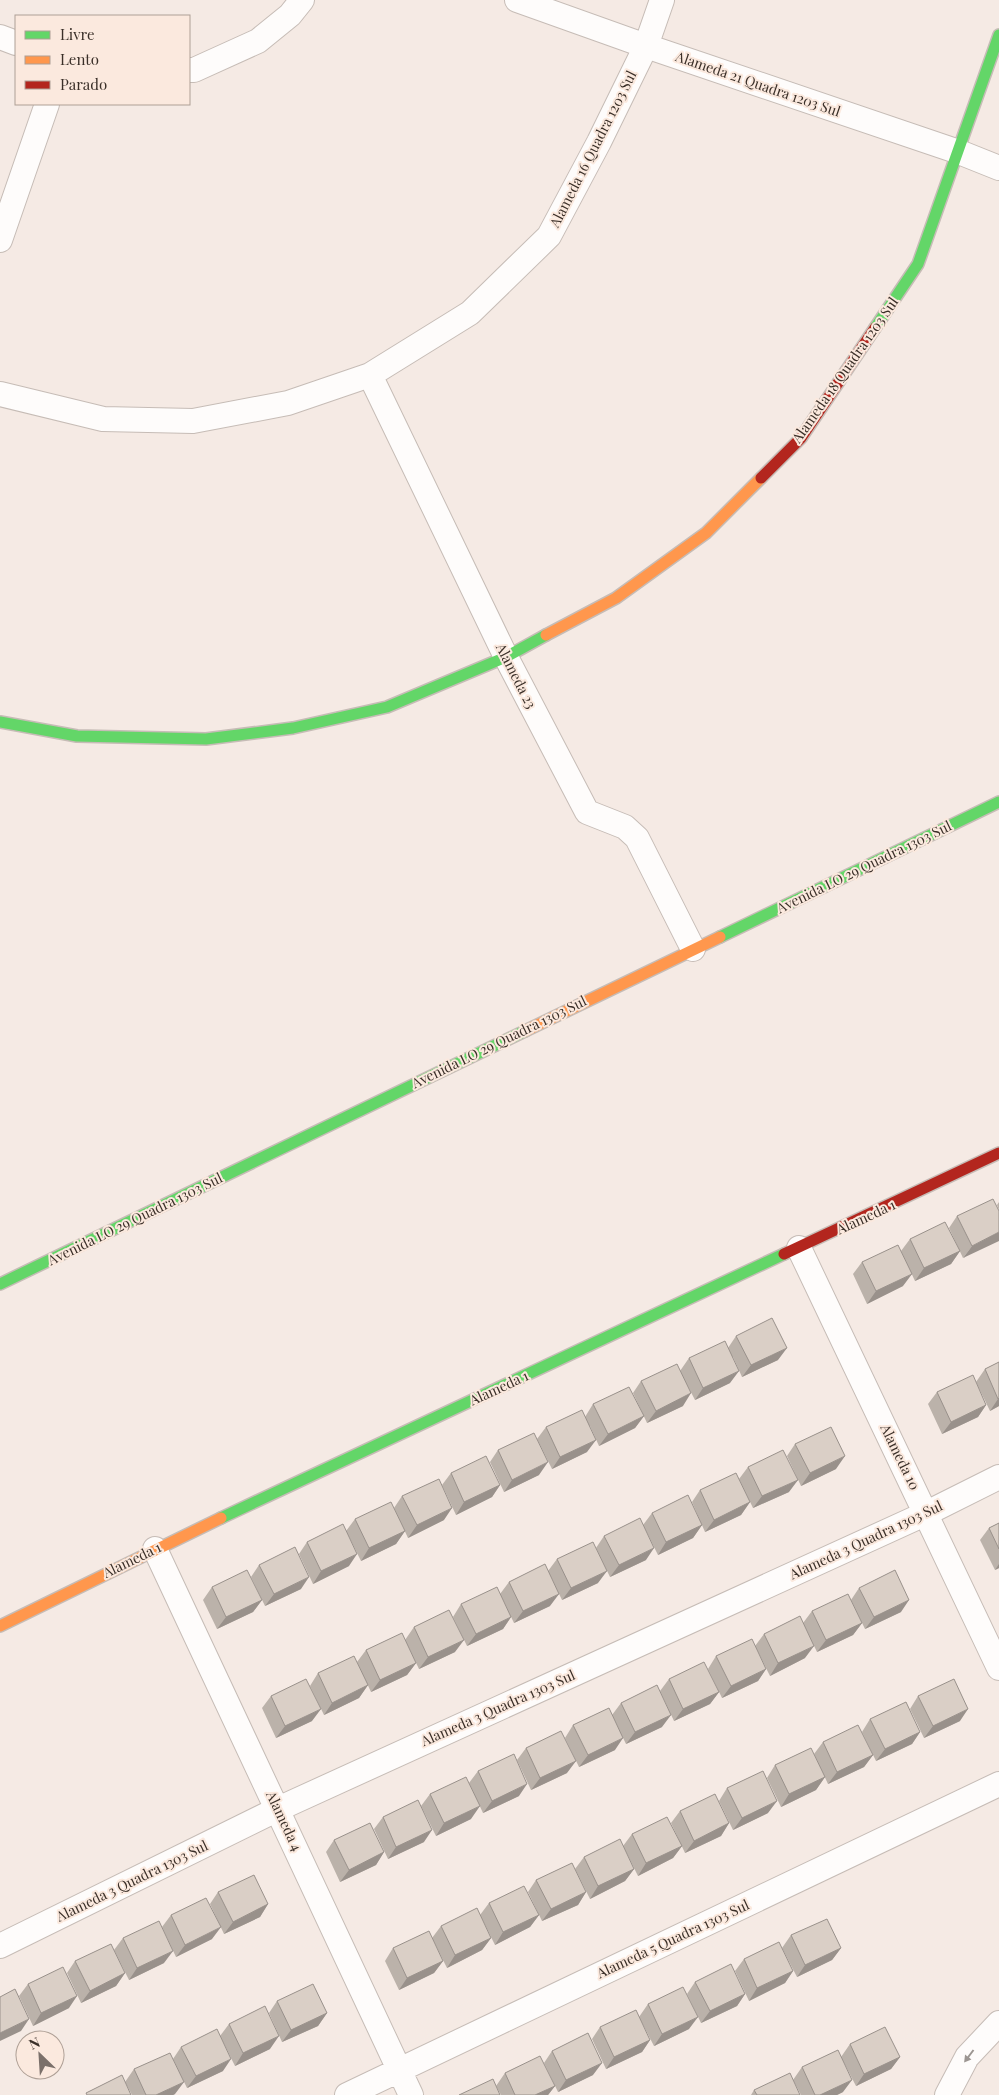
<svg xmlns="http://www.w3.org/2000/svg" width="999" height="2095" font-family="'Playfair Display',serif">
	<rect width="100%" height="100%" fill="#f5eae4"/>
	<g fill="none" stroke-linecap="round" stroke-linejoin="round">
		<!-- street casing -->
		<g stroke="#c6bcb6" stroke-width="26">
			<path id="street" d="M517,0L646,46L959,152L999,168
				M0,37L16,43
				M189,70H194L258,41L290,15L302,0
				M0,240L47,104
				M370,375L506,657L587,812L625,827L637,838L693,949
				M0,394L103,419L193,421L288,403L370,375L470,313L549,236L599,142L646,46L662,0
				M799,1248L999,1668
				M155,1549L411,2095
				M0,1946L278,1809L927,1513L999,1477
				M347,2095L999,1784
				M947,2095L967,2057L999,2023"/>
		</g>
		<!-- fast casing -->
		<g stroke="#c6bcb6" stroke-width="14">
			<path id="fast" d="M875,328L918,264L999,35
				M0,722L77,736L206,739L293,728L387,707L506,657L546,635
				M720,937L999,802
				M0,1284L525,1031
				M221,1518L784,1254"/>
		</g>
		<!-- slow casing -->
		<g stroke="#c6bcb6" stroke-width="14">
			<path id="slow" d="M546,635L616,598L706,533L761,478
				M525,1031L720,937
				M0,1626L221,1518"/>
		</g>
		<!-- jam casing -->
		<g stroke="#c6bcb6" stroke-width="14">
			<path id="jam" d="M761,478L801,438L875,328
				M784,1254L999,1153"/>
		</g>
		<!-- street -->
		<use href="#street" stroke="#fefcfb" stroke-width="24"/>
		<!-- fast -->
		<use href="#fast" stroke="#63d668" stroke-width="11"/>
		<!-- slow -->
		<use href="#slow" stroke="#ff974d" stroke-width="11"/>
		<!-- jam -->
		<use href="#jam" stroke="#b3261e" stroke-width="11"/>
	</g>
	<!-- wall -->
	<path fill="#bbb2aa" d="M999,1202V1210L997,1205Z
		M999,1211L963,1258L949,1228L957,1216Z
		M910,1239L960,1251L951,1264L915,1281L901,1251Z
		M862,1262L903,1286L867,1304L853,1274Z
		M736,1336L778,1360L742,1377L733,1357L730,1383L695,1400L680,1371L689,1358L728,1348Z
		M999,1362V1406L990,1411L976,1382L985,1369Z
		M641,1381L683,1406L647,1423L633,1393Z
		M937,1392L986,1405L978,1417L942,1434L928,1404Z
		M593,1404L644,1416L635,1428L599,1446L590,1426L587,1452L552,1469L537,1439L546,1427L585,1417Z
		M795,1444L836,1469L801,1486L787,1456Z
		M498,1450L539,1475L504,1492L490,1462Z
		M748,1467L789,1492L753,1508L739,1479Z
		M451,1473L500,1485L492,1497L456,1515L442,1485Z
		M700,1490L750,1502L741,1515L705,1532L692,1502Z
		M402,1496L444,1520L408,1538L394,1508Z
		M652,1513L702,1525L693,1538L658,1555L643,1525Z
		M355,1519L405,1531L396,1544L361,1561L346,1531Z
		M999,1523V1568L995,1570L980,1540L989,1528Z
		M604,1536L646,1560L610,1577L596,1548Z
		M307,1542L349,1566L313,1584L299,1554Z
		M557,1559L598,1583L562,1600L548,1571Z
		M259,1565L301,1589L265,1606L251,1577Z
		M509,1582L550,1606L514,1623L500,1594Z
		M212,1587L262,1600L253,1612L217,1629L203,1600Z
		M859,1588L901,1612L865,1629L851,1600Z
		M461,1604L511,1617L503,1629L467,1646L453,1617Z
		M812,1611L862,1623L853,1635L817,1652L803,1623Z
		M414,1627L455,1652L419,1669L405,1640Z
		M764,1634L805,1658L770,1676L755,1646Z
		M366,1650L416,1663L407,1675L371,1692L357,1662Z
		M716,1656L766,1669L758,1681L722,1698L708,1669Z
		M318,1673L368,1685L359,1698L324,1715L310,1686Z
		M669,1679L719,1692L710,1704L674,1721L660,1691Z
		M271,1696L312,1721L276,1738L262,1708Z
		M918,1696L960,1721L924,1738L910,1709Z
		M621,1703L662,1727L626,1744L612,1715Z
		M870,1719L920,1732L912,1744L876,1761L862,1732Z
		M573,1725L615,1750L579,1767L565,1738Z
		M823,1742L873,1755L864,1767L828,1784L814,1754Z
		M526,1748L567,1773L531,1790L517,1760Z
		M775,1765L825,1777L816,1790L781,1807L767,1778Z
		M478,1771L519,1796L483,1813L469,1783Z
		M727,1788L768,1813L733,1830L719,1801Z
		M430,1794L471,1819L436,1836L421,1806Z
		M680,1811L729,1823L721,1836L685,1853L671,1823Z
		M383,1817L424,1842L388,1859L374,1829Z
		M632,1834L682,1846L673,1858L638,1876L623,1846Z
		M334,1840L384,1852L376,1865L340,1882L326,1852Z
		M584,1857L634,1869L625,1881L590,1899L575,1869Z
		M536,1880L586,1892L578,1905L542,1921L528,1892Z
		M218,1892L268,1904L260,1917L224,1934L210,1904Z
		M489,1903L539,1915L530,1927L495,1945L480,1915Z
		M171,1915L212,1939L176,1957L162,1927Z
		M441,1926L491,1938L482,1950L447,1968L432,1938Z
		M791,1935L841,1948L832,1960L797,1977L782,1948Z
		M123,1938L164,1963L129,1980L114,1950Z
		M393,1948L443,1961L434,1973L399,1990L385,1961Z
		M744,1959L793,1971L785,1983L749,2001L735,1971Z
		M75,1961L125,1973L116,1986L81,2003L67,1973Z
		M695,1982L745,1994L737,2006L701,2023L687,1994Z
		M28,1984L69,2008L33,2026L19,1996Z
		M277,2001L327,2013L318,2026L282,2042L269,2013Z
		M648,2004L689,2029L654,2046L639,2017Z
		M229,2024L270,2049L235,2066L220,2036Z
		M600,2027L650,2040L642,2052L606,2069L592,2039Z
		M850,2044L900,2057L891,2069L856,2086L841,2057Z
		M181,2047L223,2071L187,2088L173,2059Z
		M552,2051L593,2075L558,2092L544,2063Z
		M802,2067L843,2092L837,2095H801L793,2080Z
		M134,2069L175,2094L173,2095H132L125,2082Z
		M505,2073L555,2086L548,2095H501L496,2086Z
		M754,2090L800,2095H751Z"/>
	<!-- shaded-wall -->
	<path fill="#99918b" d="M999,1232V1241L963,1258L972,1246Z
		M960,1251L951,1264L915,1281L924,1268Z
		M912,1274L903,1286L867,1304L876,1291Z
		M787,1348L778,1360L742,1377L751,1365Z
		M739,1371L730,1383L695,1400L703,1388Z
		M691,1393L683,1406L647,1423L656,1411Z
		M999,1398V1406L990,1411L998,1399Z
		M986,1405L978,1417L942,1434L951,1422Z
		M644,1416L635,1428L599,1446L608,1434Z
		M596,1440L587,1452L552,1469L560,1457Z
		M845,1456L836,1469L801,1486L810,1473Z
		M548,1462L539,1475L504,1492L512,1480Z
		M798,1480L789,1492L753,1508L762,1496Z
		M500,1485L492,1497L456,1515L464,1502Z
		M750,1502L741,1515L705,1532L714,1520Z
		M452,1508L444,1520L408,1538L417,1525Z
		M702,1525L693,1538L658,1555L666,1542Z
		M405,1531L396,1544L361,1561L369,1548Z
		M654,1548L646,1560L610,1577L619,1565Z
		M357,1554L349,1566L313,1584L321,1571Z
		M999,1564V1568L995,1570Z
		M607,1571L598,1583L562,1600L571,1588Z
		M309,1577L301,1589L265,1606L274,1594Z
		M559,1594L550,1606L514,1623L523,1611Z
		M262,1600L253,1612L217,1629L226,1617Z
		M909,1600L901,1612L865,1629L874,1617Z
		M511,1617L503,1629L467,1646L476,1634Z
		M862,1623L853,1635L817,1652L826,1640Z
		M464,1640L455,1652L419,1669L428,1657Z
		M814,1646L805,1658L770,1676L778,1663Z
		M416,1663L407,1675L371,1692L380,1680Z
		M766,1669L758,1681L722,1698L731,1686Z
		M368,1685L359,1698L324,1715L332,1703Z
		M719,1692L710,1704L674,1721L683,1709Z
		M321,1709L312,1721L276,1738L285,1726Z
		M968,1709L960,1721L924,1738L933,1726Z
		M671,1715L662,1727L626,1744L635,1732Z
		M920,1732L912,1744L876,1761L885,1749Z
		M623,1738L615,1750L579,1767L588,1755Z
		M873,1755L864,1767L828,1784L837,1772Z
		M576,1761L567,1773L531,1790L540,1778Z
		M825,1777L816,1790L781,1807L789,1794Z
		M527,1784L519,1796L483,1813L492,1801Z
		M777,1801L768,1813L733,1830L742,1818Z
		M480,1806L471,1819L436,1836L444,1823Z
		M729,1823L721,1836L685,1853L694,1841Z
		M432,1830L424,1842L388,1859L396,1847Z
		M682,1846L673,1858L638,1876L646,1863Z
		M384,1852L376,1865L340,1882L349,1870Z
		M634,1869L625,1881L590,1899L598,1886Z
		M586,1892L578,1905L542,1921L551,1909Z
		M268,1904L260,1917L224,1934L233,1922Z
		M539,1915L530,1927L495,1945L503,1932Z
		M221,1927L212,1939L176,1957L185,1945Z
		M491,1938L482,1950L447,1968L455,1955Z
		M841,1948L832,1960L797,1977L805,1965Z
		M173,1951L164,1963L129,1980L137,1968Z
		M443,1961L434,1973L399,1990L407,1978Z
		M793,1971L785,1983L749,2001L757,1988Z
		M125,1973L116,1986L81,2003L90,1991Z
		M745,1994L737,2006L701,2023L710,2011Z
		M77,1996L69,2008L33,2026L41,2013Z
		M327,2013L318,2026L282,2042L291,2030Z
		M698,2017L689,2029L654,2046L662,2034Z
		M29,2019L21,2031L0,2041V2033Z
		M279,2036L270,2049L235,2066L243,2053Z
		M650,2040L642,2052L606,2069L614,2057Z
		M900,2057L891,2069L856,2086L864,2074Z
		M231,2059L223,2071L187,2088L196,2076Z
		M602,2063L593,2075L558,2092L566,2080Z
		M852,2080L843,2092L837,2095H820Z
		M184,2082L175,2094L173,2095H156Z
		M555,2086L548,2095H535Z"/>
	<!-- building -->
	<path fill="#dacfc6" stroke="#99918b" d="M993,1199L999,1211V1232L972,1246L957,1216Z
		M945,1222L960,1251L924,1268L910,1239Z
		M898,1245L912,1274L876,1291L862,1262Z
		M772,1318L787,1348L751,1365L736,1336Z
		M725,1341L739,1371L703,1388L689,1358Z
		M999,1362V1398L998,1399L985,1369Z
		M677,1364L691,1393L656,1411L641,1381Z
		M973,1375L986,1405L951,1422L937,1392Z
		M629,1387L644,1416L608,1434L593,1404Z
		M582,1410L596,1440L560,1457L546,1427Z
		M831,1427L845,1456L810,1473L795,1444Z
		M534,1433L548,1462L512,1480L498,1450Z
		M783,1450L798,1480L762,1496L748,1467Z
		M486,1456L500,1485L464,1502L451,1473Z
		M736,1473L750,1502L714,1520L700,1490Z
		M439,1479L452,1508L417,1525L402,1496Z
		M688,1495L702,1525L666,1542L652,1513Z
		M391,1502L405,1531L369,1548L355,1519Z
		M640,1518L654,1548L619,1565L604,1536Z
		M999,1523V1549L989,1528Z
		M343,1524L357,1554L321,1571L307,1542Z
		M593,1542L607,1571L571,1588L557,1559Z
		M295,1547L309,1577L274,1594L259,1565Z
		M545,1564L559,1594L523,1611L509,1582Z
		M247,1570L262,1600L226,1617L212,1587Z
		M895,1570L909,1600L874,1617L859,1588Z
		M497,1587L511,1617L476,1634L461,1604Z
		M848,1594L862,1623L826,1640L812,1611Z
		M449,1610L464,1640L428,1657L414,1627Z
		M800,1616L814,1646L778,1663L764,1634Z
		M402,1633L416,1663L380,1680L366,1650Z
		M752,1639L766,1669L731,1686L716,1656Z
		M354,1656L368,1685L332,1703L318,1673Z
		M704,1662L719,1692L683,1709L669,1679Z
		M306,1679L321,1709L285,1726L271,1696Z
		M954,1679L968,1709L933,1726L918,1696Z
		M657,1685L671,1715L635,1732L621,1703Z
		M906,1702L920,1732L885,1749L870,1719Z
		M609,1708L623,1738L588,1755L573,1725Z
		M858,1725L873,1755L837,1772L823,1742Z
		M561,1731L576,1761L540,1778L526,1748Z
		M811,1748L825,1777L789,1794L775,1765Z
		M514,1754L527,1784L492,1801L478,1771Z
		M763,1771L777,1801L742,1818L727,1788Z
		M466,1777L480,1806L444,1823L430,1794Z
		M715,1794L729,1823L694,1841L680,1811Z
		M418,1800L432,1830L396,1847L383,1817Z
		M667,1817L682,1846L646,1863L632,1834Z
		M370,1823L384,1852L349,1870L334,1840Z
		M620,1839L634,1869L598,1886L584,1857Z
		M572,1863L586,1892L551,1909L536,1880Z
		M254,1875L268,1904L233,1922L218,1892Z
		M524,1886L539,1915L503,1932L489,1903Z
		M206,1898L221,1927L185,1945L171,1915Z
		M477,1908L491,1938L455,1955L441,1926Z
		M827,1919L841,1948L805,1965L791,1935Z
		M159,1921L173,1951L137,1968L123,1938Z
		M429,1931L443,1961L407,1978L393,1948Z
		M779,1942L793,1971L757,1988L744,1959Z
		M111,1944L125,1973L90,1991L75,1961Z
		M731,1964L745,1994L710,2011L695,1982Z
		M63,1967L77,1996L41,2013L28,1984Z
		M313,1984L327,2013L291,2030L277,2001Z
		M683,1987L698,2017L662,2034L648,2004Z
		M15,1989L29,2019L0,2033V1997Z
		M265,2006L279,2036L243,2053L229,2024Z
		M636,2010L650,2040L614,2057L600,2027Z
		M885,2027L900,2057L864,2074L850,2044Z
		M217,2029L231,2059L196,2076L181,2047Z
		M588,2033L602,2063L566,2080L552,2051Z
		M838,2050L852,2080L820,2095H815L802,2067Z
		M170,2053L184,2082L156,2095H146L134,2069Z
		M540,2056L555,2086L535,2095H515L505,2073Z
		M790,2073L800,2095H757L754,2090Z
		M122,2075L131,2095H87L86,2093Z
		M493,2079L500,2095H459Z"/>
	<!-- one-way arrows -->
	<defs><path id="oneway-solid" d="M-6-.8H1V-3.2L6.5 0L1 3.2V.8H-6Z" transform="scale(1.25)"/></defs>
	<use fill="#9c9692" href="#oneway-solid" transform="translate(969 2056) rotate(127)"/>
	<g text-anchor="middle" stroke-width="4" stroke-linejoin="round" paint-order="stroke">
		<!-- street labels -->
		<g font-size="14" fill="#3a2f28" stroke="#fbe9de">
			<text transform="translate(758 84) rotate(19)" y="5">Alameda 21 Quadra 1203 Sul</text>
			<text transform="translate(593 149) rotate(-63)" y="5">Alameda 16 Quadra 1203 Sul</text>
			<text transform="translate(845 370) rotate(-55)" y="5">Alameda 18 Quadra 1203 Sul</text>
			<text transform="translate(516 676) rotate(63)" y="5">Alameda 23</text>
			<text transform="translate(864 867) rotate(-26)" y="5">Avenida LO 29 Quadra 1303 Sul</text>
			<text transform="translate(499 1042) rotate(-26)" y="5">Avenida LO 29 Quadra 1303 Sul</text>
			<text transform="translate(866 1217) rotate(-25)" y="5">Alameda 1</text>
			<text transform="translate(135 1219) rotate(-26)" y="5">Avenida LO 29 Quadra 1303 Sul</text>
			<text transform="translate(499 1388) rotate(-25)" y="5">Alameda 1</text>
			<text transform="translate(900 1457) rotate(64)" y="5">Alameda 10</text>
			<text transform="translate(866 1540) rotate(-25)" y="5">Alameda 3 Quadra 1303 Sul</text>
			<text transform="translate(132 1560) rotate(-26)" y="5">Alameda 1</text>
			<text transform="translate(498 1708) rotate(-24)" y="5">Alameda 3 Quadra 1303 Sul</text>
			<text transform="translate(284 1821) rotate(65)" y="5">Alameda 4</text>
			<text transform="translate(132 1881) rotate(-26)" y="5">Alameda 3 Quadra 1303 Sul</text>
			<text transform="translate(673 1939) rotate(-25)" y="5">Alameda 5 Quadra 1303 Sul</text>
		</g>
	</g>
	<!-- legend -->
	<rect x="15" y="15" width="175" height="90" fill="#fbe9de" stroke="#ae9f95"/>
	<rect x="25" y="31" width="25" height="8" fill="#63d668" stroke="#ae9f95"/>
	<text x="60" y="40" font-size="15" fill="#3a2f28">Livre</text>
	<rect x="25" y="56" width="25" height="8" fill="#ff974d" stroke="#ae9f95"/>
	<text x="60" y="65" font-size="15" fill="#3a2f28">Lento</text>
	<rect x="25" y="81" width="25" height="8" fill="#b3261e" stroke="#ae9f95"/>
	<text x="60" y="90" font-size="15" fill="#3a2f28">Parado</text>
	<!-- north arrow -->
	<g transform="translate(40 2055) rotate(335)"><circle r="24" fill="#fbe9de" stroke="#ae9f95"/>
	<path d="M0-4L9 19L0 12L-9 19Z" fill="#7b706a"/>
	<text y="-8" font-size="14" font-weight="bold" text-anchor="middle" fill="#3a2f28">N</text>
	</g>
</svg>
